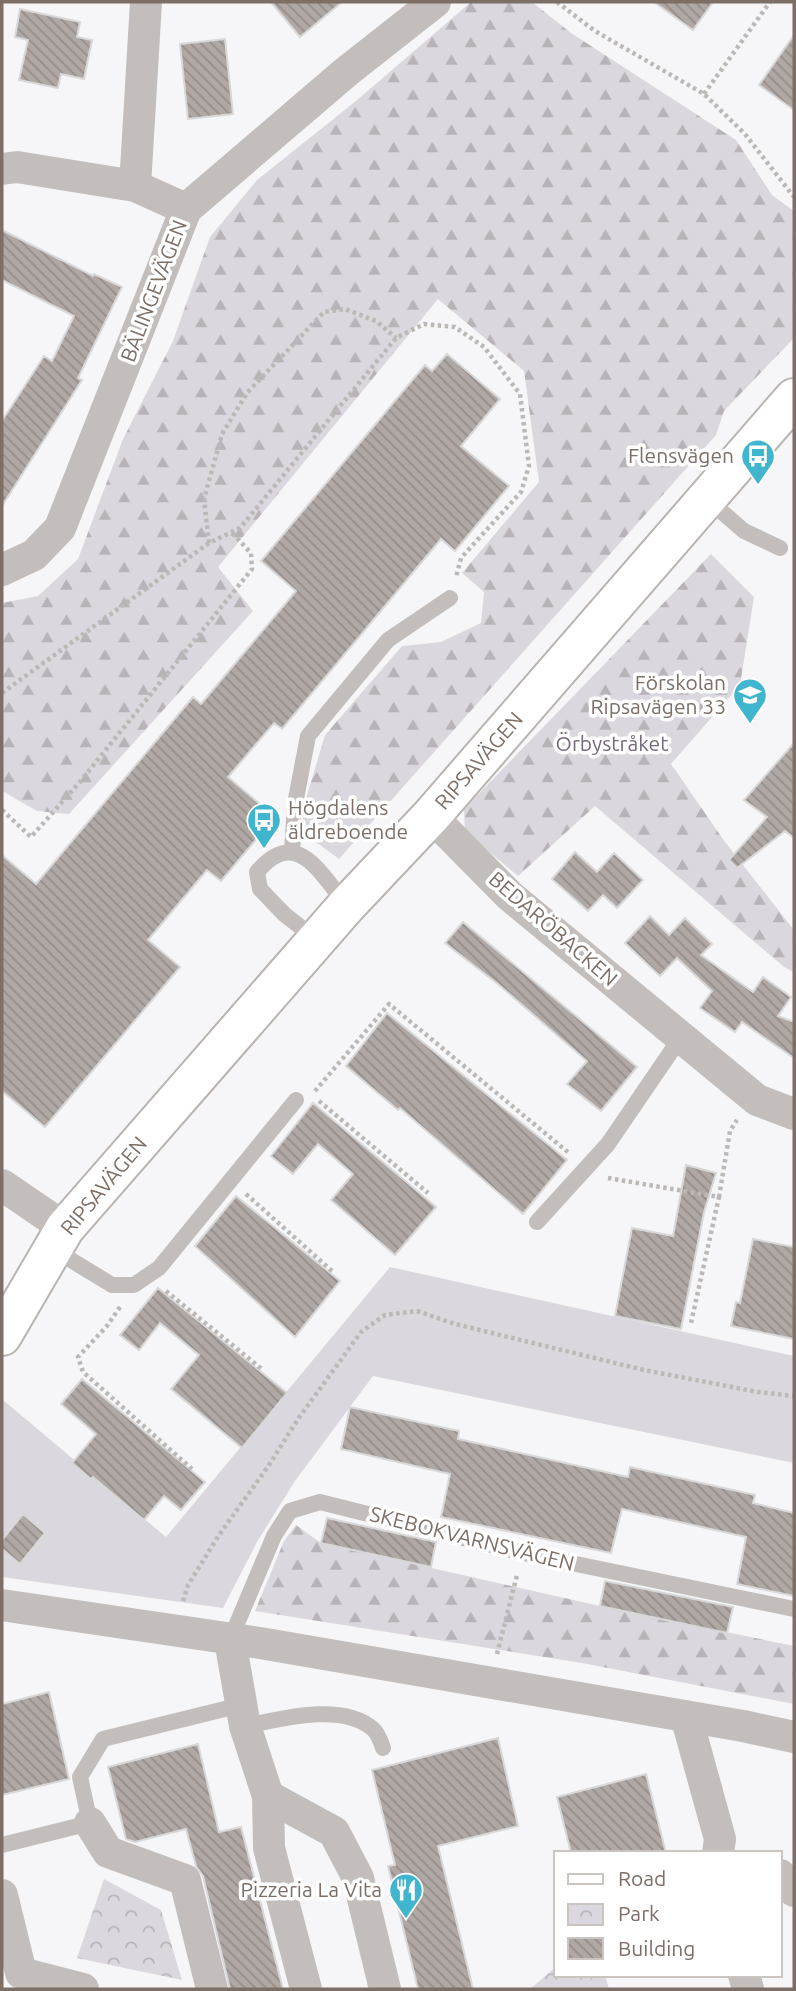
<svg xmlns="http://www.w3.org/2000/svg" width="796" height="1991" font-family="Ubuntu,sans-serif">
	<defs>
		<pattern id="forest-firs" width="22" height="20" patternUnits="userSpaceOnUse" patternTransform="scale(1.75)"><rect width="22" height="20" fill="#dbd7de"/><path d="M5 1l3.5 6h-7zM16 11l3.5 6h-7z" fill="#b7b3b8"/></pattern>
		<pattern id="park-crowns" width="20" height="18" patternUnits="userSpaceOnUse" patternTransform="scale(1.75)"><rect width="20" height="18" fill="#dbd7de"/><path d="M2 6a3 3 0 1 1 6 0M12 15a3 3 0 1 1 6 0" fill="none" stroke="#b7b3b8"/></pattern>
		<pattern id="building-back-hatch" width="6" height="6" patternUnits="userSpaceOnUse" patternTransform="scale(1.75)"><rect width="6" height="6" fill="#b0a8a4"/><path d="M-1 5l2 2M0 0l6 6M5-1l2 2" fill="none" stroke="#948d89"/></pattern>
	</defs>
	<rect width="100%" height="100%" fill="#f6f6f8"/>
	<!-- green -->
	<path fill="#dbd7de" d="M390,1267L794,1356V1463L373,1376L295,1481L257,1542L223,1608L2,1577L3,1400L166,1537Z"/>
	<!-- forest -->
	<path fill="url(#forest-firs)" d="M471,2H532L571,33L736,140L772,195L794,211V338L724,411L716,435L339,859L301,831L305,802L325,735L402,646L441,642L481,623L484,592L462,573L539,482L524,371L438,299L218,567L253,611L69,814L37,811L2,791V603L38,596L78,559L123,439L173,341L210,237L257,180L356,101Z
		M711,554L754,597L740,685L671,764L725,842L794,930V972L784,967L595,806L518,876L465,832L464,809Z
		M296,1525L321,1543L600,1606L794,1646V1704L582,1663L255,1611L284,1541Z"/>
	<!-- park -->
	<path fill="url(#park-crowns)" d="M104,1879L161,1910L182,1980L77,1958Z
		M556,1967V1975H605L609,1989H530Z"/>
	<!-- building -->
	<path fill="url(#building-back-hatch)" stroke="#d8d8d9" stroke-width="2" d="M271,2H342L300,37Z
		M654,2H713L693,30Z
		M20,9L80,22L77,37L92,40L84,79L61,74L58,88L19,80L28,40L15,37Z
		M794,35V110L759,85Z
		M225,39L233,114L188,119L180,44Z
		M2,230L93,276L94,274L122,287L78,378L82,380L2,506V421L44,356L52,361L74,316L2,280Z
		M447,354L500,399L461,446L509,486L455,551L441,539L282,729L274,723L228,777L275,817L221,881L207,870L148,940L180,967L45,1127L2,1091V855L36,884L193,697L201,704L296,591L261,561L425,365L432,371Z
		M794,743V838L785,831L737,868L729,860L767,817L744,800Z
		M575,852L597,872L614,853L643,880L617,908L603,895L588,911L552,879Z
		M650,916L669,935L685,918L712,944L701,955L753,992L763,977L791,997L778,1016L794,1022V1058L742,1022L735,1032L700,1008L712,991L677,958L660,976L625,943Z
		M463,922L637,1067L601,1111L567,1084L587,1061L498,984L445,943Z
		M387,1013L567,1160L523,1214L400,1108L398,1110L346,1066Z
		M313,1103L436,1207L395,1255L331,1200L353,1174L318,1144L293,1174L271,1156Z
		M686,1165L716,1173L704,1212L681,1329L615,1316L632,1228L673,1236Z
		M236,1196L340,1281L295,1337L195,1246Z
		M753,1239L794,1247V1339L731,1326L736,1302L740,1303Z
		M158,1288L287,1393L242,1448L171,1389L199,1355L160,1323L139,1350L120,1335Z
		M82,1379L205,1482L181,1510L164,1496L144,1520L93,1477L91,1479L72,1463L96,1434L61,1404Z
		M350,1407L459,1431L458,1439L628,1477L630,1467L755,1495L753,1503L794,1513V1596L737,1584L746,1537L622,1509L611,1553L441,1517L450,1474L341,1449Z
		M23,1514L45,1533L20,1564L2,1549V1540Z
		M327,1518L436,1542L431,1567L321,1543Z
		M605,1581L733,1607L727,1633L600,1606Z
		M49,1692L69,1779L2,1795V1704Z
		M498,1738L518,1826L438,1846L473,1989H418L388,1866L395,1865L372,1770Z
		M198,1744L219,1832L241,1827L283,1989H230L203,1876L196,1866L186,1829L135,1842L126,1839L108,1767Z
		M646,1774L666,1853H571L557,1797Z"/>
	<g fill="none" stroke-linecap="round" stroke-linejoin="round">
		<!-- secondary casing -->
		<g stroke="#bab4b0" stroke-width="42">
			<path id="secondary" d="M2,1336L65,1228L347,905L431,816L794,398"/>
		</g>
		<!-- path -->
		<path stroke="#bcb8b6" stroke-width="4.5" stroke-dasharray="3.5 3.5" stroke-linecap="butt" d="M557,2L595,31L704,94L745,134L794,197
			M704,94L770,2
			M209,543L204,499L222,434L247,393L324,312L345,309L376,321L396,338
			M2,693L209,543L240,528L396,338L424,324L455,327L484,347L520,394L529,466L521,492L461,558L456,577
			M2,810L31,837L79,783L252,569L251,553L231,532
			M315,1091L389,1004L569,1153
			M319,1101L428,1193
			M608,1178L719,1197L691,1323
			M246,1194L332,1271
			M719,1197L730,1131L737,1120
			M166,1291L263,1370
			M120,1307L107,1326L78,1357L83,1372L192,1469
			M183,1601L188,1585L219,1535L267,1468L298,1419L361,1332L385,1315L417,1311L455,1324L644,1370L758,1392L794,1396
			M497,1654L517,1575"/>
		<!-- lane -->
		<path stroke="#c3bebb" stroke-width="16" d="M707,499L744,531L780,548
			M292,852L295,804L308,736L388,640L450,598
			M317,940L284,914L260,889L257,872C297,825 320,874 347,905
			M537,1222L608,1144L681,1037
			M53,1249L112,1285H134L159,1268L296,1100
			M230,1640L274,1536L290,1511L320,1502L523,1553L794,1609
			M245,1726C281,1719 342,1702 373,1729C378,1733 381,1742 383,1748
			M2,1845L90,1823L80,1777L103,1739L241,1705"/>
		<!-- street -->
		<path stroke="#c3bebb" stroke-width="32" d="M2,169L17,167L135,186L186,209
			M135,186L146,2
			M2,570L34,555L60,528L186,209L346,72L435,2
			M431,816L510,896L757,1100L794,1114
			M2,1185L65,1228
			M2,1605L260,1643L743,1726L794,1737
			M230,1640L245,1726L268,1796L269,1848L306,1989
			M686,1716L720,1839L718,1853
			M268,1796L334,1832L358,1878L385,1989
			M90,1823L108,1852L185,1880L212,1989
			M780,1875L794,1891
			M2,1895L21,1973L83,1989
			M744,1975L748,1989"/>
		<!-- secondary -->
		<use href="#secondary" stroke="#fff" stroke-width="38"/>
	</g>
	<!-- icons -->
	<defs>
		<g id="bus-pin" transform="scale(1.75)"><path d="M0 17L-7.5 6A9.5 9.5 0 1 1 7.5 6Z" fill="#40b5ce" stroke="#fff"/><path d="M-5-6H5V4H4V6H2V4H-2V6H-4V4H-5ZM-3.5-4V0h7V-4ZM-3.5 1.2v1.5H-2V1.2ZM2 1.2v1.5H3.5V1.2Z" fill="#fff"/></g>
		<g id="school-pin" transform="scale(1.75)"><path d="M0 17L-7.5 6A9.5 9.5 0 1 1 7.5 6Z" fill="#40b5ce" stroke="#fff"/><path d="M0-5L7-2L0 1L-7-2ZM-4 1L0 2.5L4 1V4Q0 6-4 4Z" fill="#fff"/></g>
		<g id="restaurant-pin" transform="scale(1.75)"><path d="M0 17L-7.5 6A9.5 9.5 0 1 1 7.5 6Z" fill="#40b5ce" stroke="#fff"/><path d="M-5-6h1v4h1v-4h1v4h1v-4h1v5L-1.5 .5V6h-2V.5L-5-1ZM5-6V6H3V1.5H1.5Q1.5-4 5-6Z" fill="#fff"/></g>
	</defs>
	<g fill-rule="evenodd">
		<use href="#bus-pin" x="758" y="456"/>
		<use href="#school-pin" x="750" y="695"/>
		<use href="#bus-pin" x="264" y="820"/>
		<use href="#restaurant-pin" x="406" y="1890"/>
	</g>
	<g text-anchor="middle" stroke-width="7" stroke-linejoin="round" paint-order="stroke">
		<!-- street labels -->
		<g font-size="21" fill="#7d6f66" stroke="#fff">
			<text transform="translate(154 291) rotate(-69)" y="7">BÄLINGEVÄGEN</text>
			<text transform="translate(479 761) rotate(-49)" y="7">RIPSAVÄGEN</text>
			<text transform="translate(553 929) rotate(41)" y="7">BEDARÖBACKEN</text>
			<text transform="translate(104 1186) rotate(-50)" y="7">RIPSAVÄGEN</text>
			<text transform="translate(472 1539) rotate(14)" y="7">SKEBOKVARNSVÄGEN</text>
		</g>
		<!-- poi labels -->
		<g font-size="21" fill="#7d6f66" stroke="#fff" text-anchor="end">
			<text x="734" y="463">Flensvägen</text>
			<text x="726" y="690">Förskolan<tspan x="726" dy="24">Ripsavägen 33</tspan></text>
			<text x="288" y="815" text-anchor="start">Högdalens<tspan x="288" dy="24">äldreboende</tspan></text>
			<text x="382" y="1897">Pizzeria La Vita</text>
		</g>
		<!-- park labels -->
		<g font-size="21" fill="#76697b" stroke="#fff">
			<text x="612" y="751">Örbystråket</text>
		</g>
	</g>
	<!-- border -->
	<rect width="796" height="1991" fill="none" stroke="#7d6f66" stroke-width="7"/>
	<!-- legend -->
	<rect x="554" y="1851" width="228" height="126" fill="#ffffff" stroke="#cbc5c2" stroke-width="2"/>
	<rect x="568" y="1874" width="35" height="10" fill="#ffffff" stroke="#cbc5c2" stroke-width="2"/>
	<text x="618" y="1886" font-size="21" fill="#7d6f66">Road</text>
	<rect x="568" y="1904" width="35" height="21" fill="url(#park-crowns)" stroke="#cbc5c2" stroke-width="2"/>
	<text x="618" y="1921" font-size="21" fill="#7d6f66">Park</text>
	<rect x="568" y="1938" width="35" height="21" fill="url(#building-back-hatch)" stroke="#cbc5c2" stroke-width="2"/>
	<text x="618" y="1956" font-size="21" fill="#7d6f66">Building</text>
</svg>
